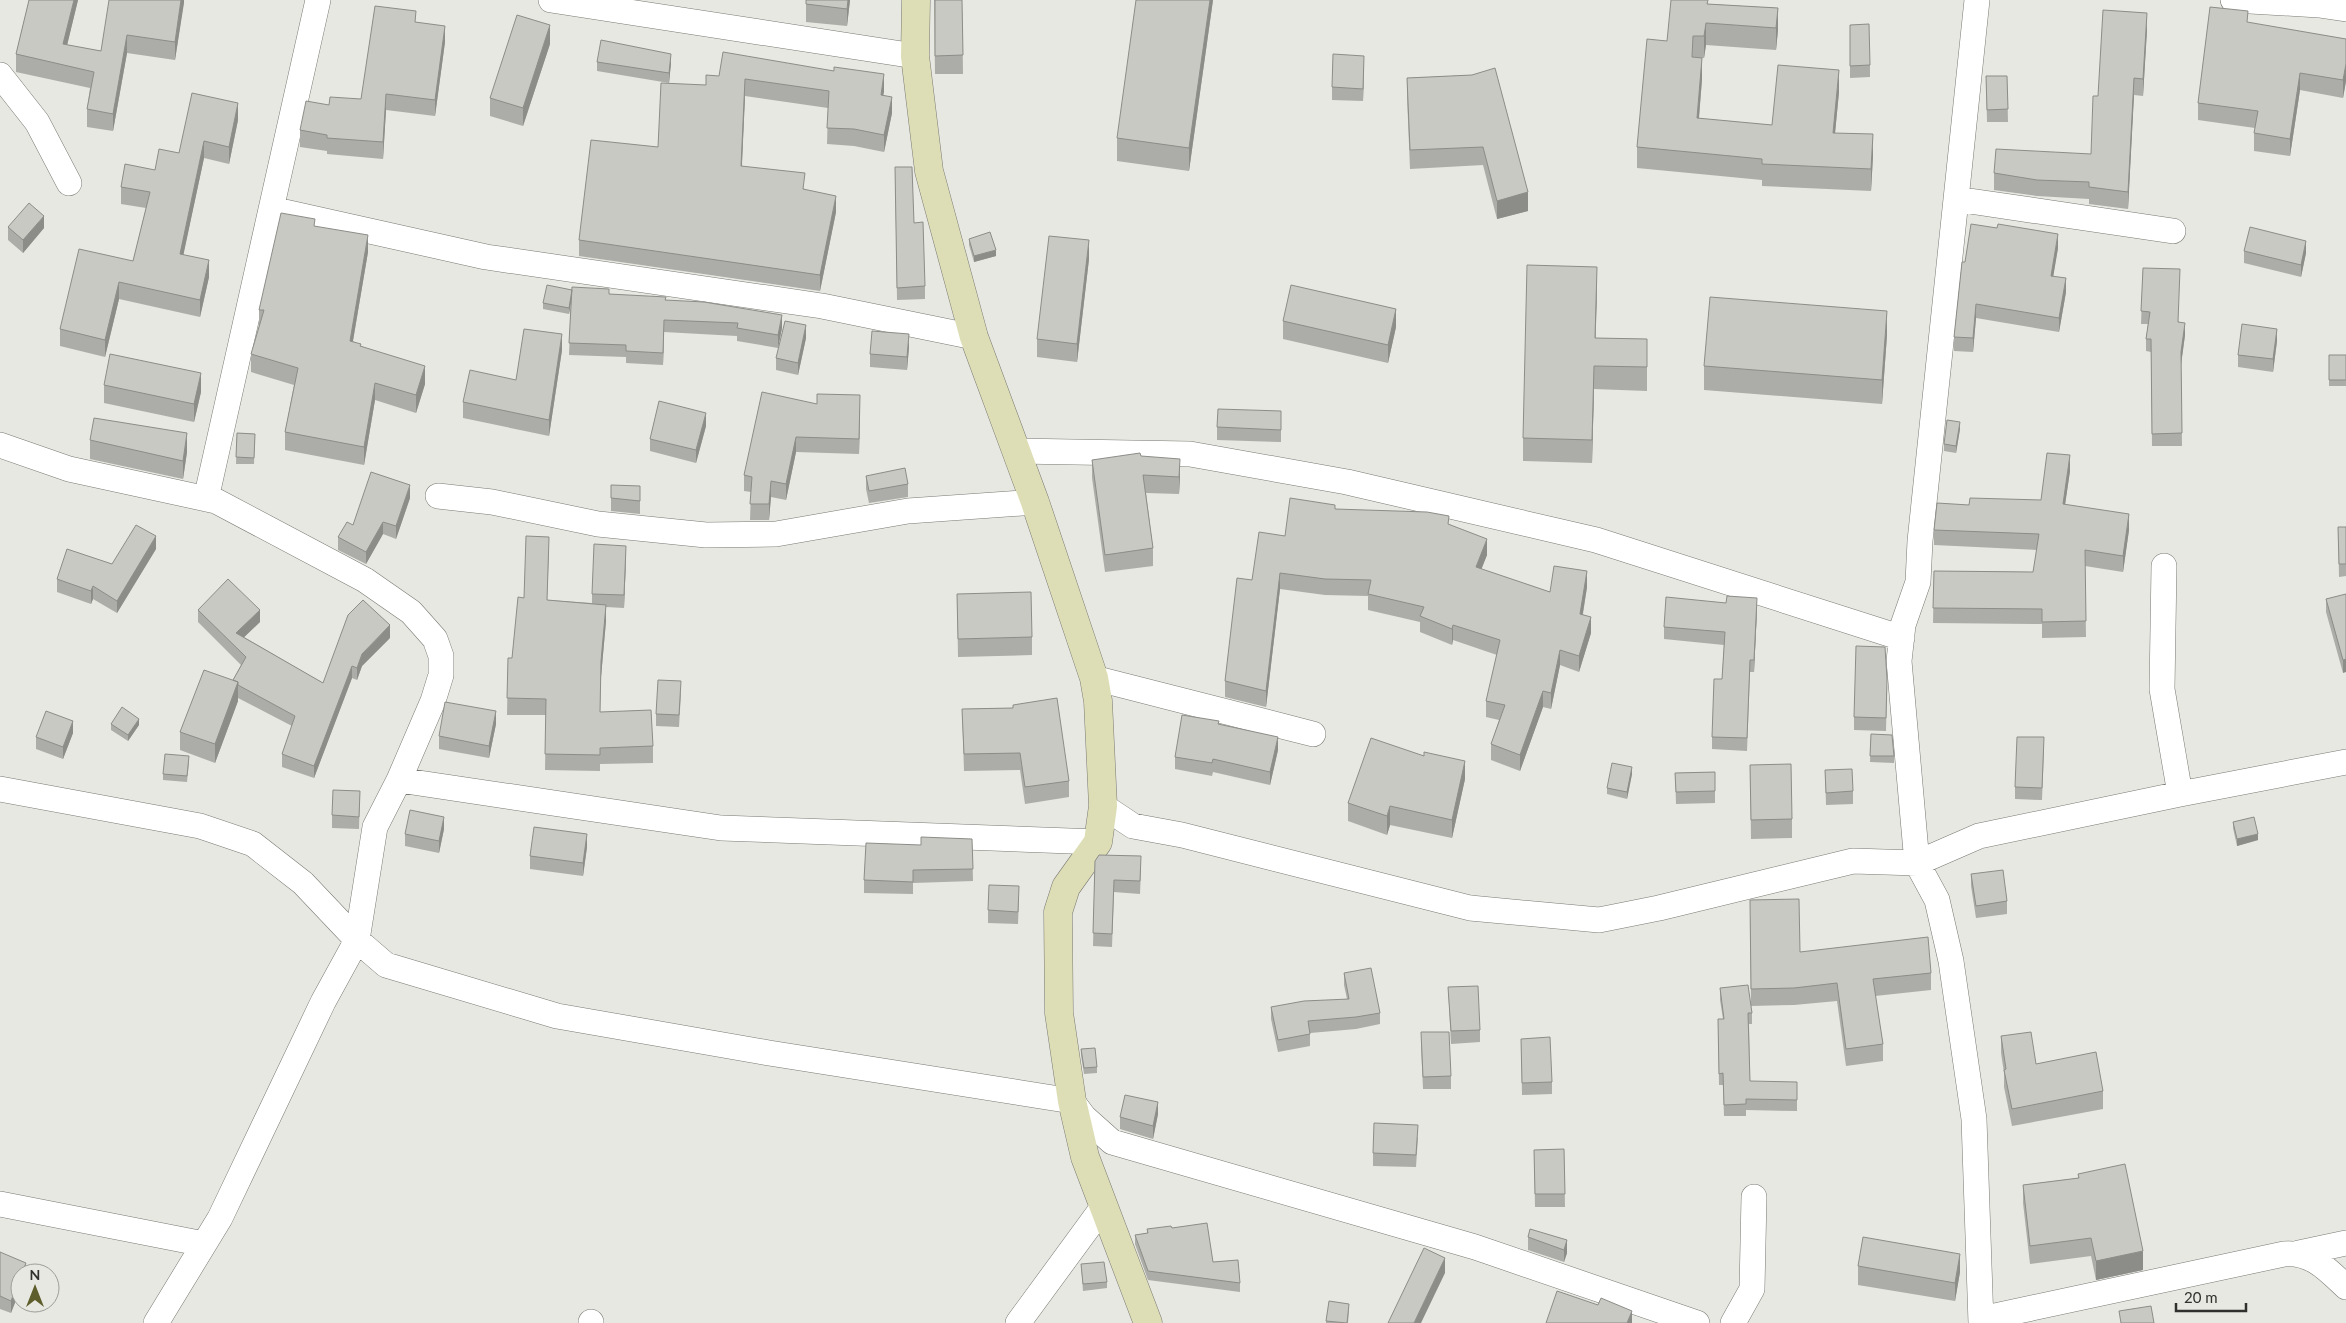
<svg xmlns="http://www.w3.org/2000/svg" width="2346" height="1323" font-family="Lato,sans-serif">
	<rect width="100%" height="100%" fill="#e8e8e2"/>
	<g fill="none" stroke-linecap="round" stroke-linejoin="round">
		<!-- street casing -->
		<g stroke="#797974" stroke-width="26">
			<path id="street" d="M551,0L915,56
				M1977,0L1920,541L1918,582L1903,625L1899,661L1917,863L1937,900L1951,961L1974,1119L1981,1323
				M2233,0L2319,5L2346,9
				M0,75L37,122L69,183
				M1956,199L2173,231
				M271,209L486,257L822,306L974,337
				M0,445L69,469L216,501L365,580L411,612L435,639L441,656V675L433,701L399,780L375,827L357,940L323,1002L220,1218L156,1323
				M1016,451L1190,454L1347,482L1596,540L1902,638
				M438,496L492,502L598,524L706,535L776,534L908,511L1035,502
				M206,499L318,0
				M2164,566L2162,689L2180,794
				M1094,678L1313,734
				M399,780L721,828L1098,842
				M0,789L200,826L253,844L303,883L357,940L386,965L557,1016L769,1053L1072,1101L1084,1117L1112,1142L1475,1247L1697,1323
				M1103,806L1133,826L1182,835L1470,908L1599,920L1659,908L1853,861L1917,863L1979,836L2180,794L2346,762
				M0,1204L204,1244
				M2299,1253L2346,1243
				M1981,1319L2284,1254C2312,1252 2327,1269 2346,1287
				M591,1323V1322
				M1018,1323L1103,1207
				M1733,1323L1752,1289L1754,1197"/>
		</g>
		<!-- secondary casing -->
		<g stroke="#797974" stroke-width="29">
			<path id="secondary" d="M916,0L915,56L929,171L974,337L1035,502L1094,678L1098,701L1103,806L1098,842L1066,887L1058,912L1059,1013L1072,1101L1085,1157L1148,1323"/>
		</g>
		<!-- street -->
		<use href="#street" stroke="#fff" stroke-width="25"/>
		<!-- secondary -->
		<use href="#secondary" stroke="#dedeb6" stroke-width="28"/>
	</g>
	<!-- wall -->
	<path fill="#acada8" d="M29,0H78L67,45L101,51L184,0L175,60L127,53L113,131L87,127V109L90,88L16,72V54Z
		M806,0H850L847,26L806,22Z
		M934,0H962L963,74H935Z
		M1213,0L1189,171L1117,161V138Z
		M1708,4L1778,8V30L1776,50L1706,45L1704,58H1701L1702,79L1699,119L1772,125L1839,92L1835,133L1873,156L1871,191L1762,186V180L1637,168V147L1667,41Z
		M416,22L445,42L435,116L386,110L383,159L327,154V151L300,147V130L329,105L361,99Z
		M2248,23L2346,39V81L2343,98L2300,90L2290,156L2254,151V133L2255,128L2198,120V103Z
		M1850,25L1870,65V77L1850,78Z
		M2147,30L2143,96L2134,95L2128,209L2089,204V199L2037,196L1994,190V173L2091,154L2098,96Z
		M550,44L523,126L490,116V98Z
		M597,62L671,63L669,83L597,71Z
		M1364,68L1363,101L1332,100V87Z
		M706,75L884,91L883,95L892,113L884,152L854,146L827,144L828,108L745,96L742,166L805,189L836,212L820,291L579,256V240L658,147L706,85Z
		M1472,75L1528,211L1497,219L1483,165L1410,169L1407,96V78Z
		M1986,76H2007L2008,122H1987Z
		M238,120L229,164L204,158L183,255L209,277L200,317L119,299L105,357L60,346V329L133,261L146,208L121,204V187L155,170L179,153Z
		M895,167L914,223L925,286V299L897,300Z
		M315,226L368,252L353,341L425,384L416,413L375,400L364,465L285,450V432L294,385L251,372V354L259,326V310Z
		M8,227L44,228L23,253L8,240Z
		M969,239L996,256L974,262L969,245Z
		M2058,248L2053,276L2066,292L2059,332L1976,318L1973,352L1954,351V337L1965,262Z
		M2244,251L2306,253L2301,277L2244,263Z
		M1089,259L1077,362L1037,357V339Z
		M2143,268L2179,322L2185,335L2181,364L2182,446H2152L2151,352L2146,351V339L2148,324H2141Z
		M572,290L666,300L782,328L778,348L737,341V336L664,332L663,365L626,363V357L569,355L571,301L569,314L543,309V303Z
		M1597,290L1595,338L1647,339V391L1594,389L1592,463L1523,461V438Z
		M1283,321L1396,327L1388,363L1283,339Z
		M1887,335L1882,404L1704,390V366Z
		M806,338L798,375L776,370V358Z
		M2277,341L2273,372L2238,367V355Z
		M909,347L907,370L870,367V354Z
		M562,350L549,436L463,418V402L516,380Z
		M2329,355H2346V386H2329Z
		M104,385L201,392L194,422L104,403Z
		M817,404L860,411L859,454L796,452L786,500L771,497L769,520H750L751,492L744,491V475Z
		M1281,424V442L1217,440V427Z
		M706,426L696,463L650,451V439Z
		M1960,429L1956,453L1944,451V444Z
		M237,433L255,434L254,464H236Z
		M90,440L187,452L183,479L90,459Z
		M1141,456L1180,476L1179,494L1146,493L1153,548V566L1105,572L1092,478V460Z
		M2070,471L2065,504L2129,530L2123,572L2085,566L2086,637L2042,638V624L1933,623L1934,571L2033,572L2037,550L1934,545V530L1969,505L2041,500Z
		M866,476L908,484V497L869,503L866,489Z
		M640,486V514L611,511V498Z
		M410,498L396,539L383,534L366,564L338,550V537Z
		M1335,509L1449,524L1487,555L1481,569L1550,592L1587,587L1583,614L1591,633L1579,672L1560,665L1551,709L1543,707L1520,771L1491,760V744L1499,720L1486,717V701L1497,655L1453,640L1452,645L1420,632V622L1368,610V596L1325,595L1280,589L1266,707L1225,697V681L1252,580L1285,536Z
		M2338,527H2346V576L2339,577Z
		M156,549L117,613L93,599L91,604L57,592V579L112,564Z
		M549,553L547,600L592,603V594L626,558L624,608L606,607V621L601,677L600,712L653,746V763L600,764V771L545,770L546,715H507L508,658H512L524,598Z
		M957,594L1032,637V655L958,657Z
		M2346,594L2343,673L2326,612V599Z
		M198,610L260,622L244,637L323,683L390,638L362,666L357,680L352,678L314,778L282,767V754L292,726L238,698V701L215,763L180,750V732L233,680L241,665L198,622Z
		M1757,610L1754,672H1750L1747,751L1712,749V737L1722,679L1724,645L1664,639V627Z
		M1887,691L1886,731L1854,730V717Z
		M681,693L679,727L656,726V714Z
		M1013,708L1069,781V797L1025,804L1020,770L964,771L962,709Z
		M111,724L139,725L128,741L111,730Z
		M496,724L489,758L439,749V736Z
		M1219,724L1278,750L1270,785L1213,772L1212,776L1175,769V757Z
		M73,733L63,759L36,749V737Z
		M1871,734L1894,756V763L1870,762Z
		M2044,750L2042,800L2015,799V787Z
		M189,762L187,782L163,780V774Z
		M1750,765L1792,819V838L1751,839Z
		M1825,770L1853,791V804L1826,805Z
		M1715,772V803L1676,804L1675,773Z
		M1632,774L1627,799L1607,794V788Z
		M1465,779L1452,838L1390,825L1387,835L1348,821V803Z
		M360,791L359,829L332,828V815Z
		M2233,822L2258,840L2237,846L2233,828Z
		M444,829L439,853L405,846V834Z
		M972,839L973,881L913,883V894L864,893V880L921,845Z
		M587,847L583,876L530,869V856Z
		M1095,861L1141,869L1140,894L1114,892L1112,947L1093,946Z
		M1971,874L2007,901V914L1976,918L1971,886Z
		M1019,898L1018,924L988,923V910Z
		M1750,917L1800,952L1931,973V990L1875,996L1883,1044V1061L1846,1066L1837,1001L1794,1005L1751,1006Z
		M1344,973L1380,1013V1024L1356,1029L1310,1033V1046L1278,1052L1271,1019V1007L1347,999L1344,985Z
		M1448,987L1480,1030V1042L1451,1044Z
		M1720,988L1752,1013V1024H1749L1750,1081L1797,1093V1111L1746,1110V1116H1724L1723,1085H1719L1718,1019H1723L1720,1000Z
		M2001,1036L2036,1064L2103,1091V1109L2012,1126L2004,1087V1073L2001,1053Z
		M1521,1039L1552,1082V1094L1522,1095Z
		M1421,1045L1451,1076V1089H1423Z
		M1081,1049L1097,1067V1073L1084,1074L1081,1055Z
		M1158,1114L1153,1139L1120,1129V1117Z
		M1418,1137L1416,1167L1373,1166V1153Z
		M1564,1149L1565,1207H1535L1534,1150Z
		M2078,1174L2143,1270L2096,1280L2091,1256L2030,1264L2023,1203V1185L2078,1178Z
		M1172,1228L1213,1262L1240,1283V1292L1148,1280L1135,1244V1235L1147,1233V1229Z
		M1528,1237L1567,1240V1253L1564,1262L1528,1250Z
		M0,1252L26,1273L11,1313L0,1309Z
		M1081,1264L1107,1282V1288L1083,1291Z
		M1858,1266L1960,1272L1955,1301L1858,1285Z
		M1349,1310L1348,1323H1326V1321Z"/>
	<!-- shaded-wall -->
	<path fill="#8c8d88" d="M74,0H78L63,62V44Z
		M181,0H184V3L175,60V42Z
		M848,0H850L847,26V9Z
		M1210,0H1213L1189,171V148Z
		M1778,8V30L1776,50V28Z
		M2147,13V30L2143,96V79Z
		M1706,23V45L1704,58V36Z
		M550,25V44L523,126V108Z
		M445,26V42L435,116V100Z
		M127,35V53L113,131V114Z
		M671,54V63L669,83V73Z
		M1364,56V68L1363,101V89Z
		M1702,58V79L1697,140V118Z
		M2346,64V81L2343,98V80Z
		M1839,70V92L1833,154V133Z
		M2300,73V90L2290,156V139Z
		M884,74V91L881,111V95Z
		M2134,78V95L2128,209V192Z
		M745,79V96L741,183V166Z
		M386,94V110L383,159V142Z
		M892,97V113L884,152V135Z
		M238,103V120L229,164V147Z
		M1873,134V156L1871,191V169Z
		M204,141V158L180,271V254Z
		M1528,192V211L1497,219V201Z
		M836,196V212L820,291V275Z
		M44,216V228L23,253V240Z
		M2058,234V248L2051,290V276Z
		M368,235V252L350,358V341Z
		M1089,240V259L1077,362V344Z
		M2306,241V253L2301,277V265Z
		M996,250V256L974,262V256Z
		M209,260V277L200,317V300Z
		M1597,267V290L1595,361V338Z
		M2066,278V292L2059,332V318Z
		M119,282V299L105,357V340Z
		M572,290V296L569,314V308Z
		M1976,304V318L1973,352V338Z
		M1396,309V327L1388,363V345Z
		M1887,311V335L1882,404V380Z
		M782,315V328L778,348V335Z
		M664,320V332L663,365V353Z
		M2185,323V335L2181,365V352Z
		M806,325V338L798,375V363Z
		M2277,329V341L2273,372V359Z
		M562,334V350L549,436V420Z
		M909,334V347L907,370V357Z
		M425,366V384L416,413V395Z
		M1594,366V389L1592,463V440Z
		M201,373V392L194,422V404Z
		M375,383V400L364,465V447Z
		M860,395V411L859,454V439Z
		M706,413V426L696,463V450Z
		M1960,422V429L1956,453V446Z
		M187,433V452L183,479V461Z
		M796,437V452L786,500V484Z
		M2070,455V471L2063,519V504Z
		M1180,459V476L1179,494V477Z
		M771,481V497L769,520V504Z
		M410,485V498L396,539V526Z
		M2129,514V530L2123,572V556Z
		M383,522V534L366,564V552Z
		M156,536V549L117,613V601Z
		M1487,539V555L1476,583V567Z
		M626,546V558L624,608V595Z
		M1587,571V587L1580,630V614Z
		M1280,573V589L1266,707V691Z
		M93,586V599L91,604V591Z
		M1757,598V610L1754,672V660Z
		M606,605V621L601,677V661Z
		M260,610V622L236,645V633Z
		M1591,617V633L1579,672V656Z
		M390,625V638L362,666L357,680V668L362,654Z
		M1453,625V640L1452,645V629Z
		M1560,650V665L1551,709V693Z
		M2346,659V672L2343,673V660Z
		M352,666V678L314,778V766Z
		M238,682V701L215,763V744Z
		M1543,691V707L1520,771V755Z
		M496,711V724L489,758V746Z
		M139,719V725L128,741V735Z
		M73,721V733L63,759V747Z
		M1278,737V750L1270,785V772Z
		M1465,761V779L1452,838V820Z
		M1632,767V774L1627,799V792Z
		M1390,806V825L1387,835V816Z
		M444,817V829L439,853V841Z
		M587,834V847L583,876V863Z
		M2258,834V840L2237,846V839Z
		M1158,1102V1114L1153,1139V1126Z
		M1567,1240V1253L1564,1262V1250Z
		M2143,1251V1270L2096,1280V1261Z
		M1960,1254V1272L1955,1301V1283Z
		M1445,1258V1273L1421,1323H1414Z
		M26,1263V1273H22Z
		M20,1278V1290L11,1313V1301Z
		M1632,1311V1323H1627Z"/>
	<!-- building -->
	<path fill="#c8c9c3" stroke="#8c8d88" d="M29,0H74L63,44L101,51L109,0H181L175,42L127,35L113,114L87,109L94,72L16,54Z
		M806,0H848L847,9L806,4Z
		M935,0H962L963,55L935,56Z
		M1136,0H1210L1189,148L1117,138Z
		M1671,0H1708L1707,4L1778,8L1776,28L1706,23L1704,36H1693L1692,57L1702,58L1697,118L1772,125L1778,65L1839,70L1833,133L1873,134L1871,169L1762,164V159L1637,147L1647,39L1667,41Z
		M375,6L416,11L415,22L445,26L435,100L386,94L383,142L327,138V135L300,130L306,101L329,105L330,97L361,99Z
		M2210,7L2248,11L2247,22L2346,39V64L2343,80L2300,73L2290,139L2254,133L2258,111L2198,103Z
		M2103,10L2147,13L2143,79L2134,78L2128,192L2089,187V182L2037,180L1994,173L1996,149L2091,154L2093,96H2098Z
		M517,15L550,25L523,108L490,98Z
		M1869,24L1870,65L1850,66V25Z
		M601,40L671,54L669,73L597,62Z
		M723,52L834,71V67L884,74L881,95L892,97L884,135L854,129L827,128L829,91L745,79L741,166L805,173L803,189L836,196L820,275L579,240L591,140L658,147L661,83L706,85V75L719,76Z
		M1333,54L1364,56L1363,89L1332,87Z
		M1495,68L1528,192L1497,201L1483,147L1410,150L1407,78L1472,75Z
		M1986,76H2007L2008,109L1987,110Z
		M192,93L238,103L229,147L204,141L180,254L209,260L200,300L119,282L105,340L60,329L79,249L133,261L150,192L121,187L125,164L155,170L159,149L179,153Z
		M895,167H912L914,223L923,222L925,286L897,288Z
		M29,203L44,216L23,240L8,227Z
		M281,213L315,219L314,226L368,235L350,341L361,344L360,346L425,366L416,395L375,383L364,447L285,432L298,368L251,354L264,310H259Z
		M1971,224L1997,228L1998,224L2058,234L2051,276L2066,278L2059,318L1976,304L1973,338L1954,337L1962,262H1965Z
		M2250,227L2306,241L2301,265L2244,251Z
		M990,232L996,250L974,256L969,239Z
		M1049,236L1089,240L1077,344L1037,339Z
		M1527,265L1597,267L1595,338L1647,339V367L1594,366L1592,440L1523,438Z
		M2143,268L2180,269L2178,322L2185,323L2181,352L2182,433L2152,434L2151,339H2146L2150,312L2141,311Z
		M547,285L572,290L569,308L543,303Z
		M1291,285L1396,309L1388,345L1283,321Z
		M572,287L609,289V294L666,297L665,300L704,302L782,315L778,335L737,328L738,323L664,320L663,353L626,351V345L569,343Z
		M1710,297L1887,311L1882,380L1704,366Z
		M785,321L806,325L798,363L776,358Z
		M2242,324L2277,329L2273,359L2238,355Z
		M524,329L562,334L549,420L463,402L470,370L516,380Z
		M872,331L909,334L907,357L870,354Z
		M110,354L201,373L194,404L104,385Z
		M2329,355H2346V380H2329Z
		M762,392L817,404V394L860,395L859,439L796,437L786,484L771,481L769,504H750L752,477L744,475Z
		M659,401L706,413L696,450L650,439Z
		M1218,409L1281,411V430L1217,427Z
		M94,418L187,433L183,461L90,440Z
		M1947,420L1960,422L1956,446L1944,444Z
		M237,433L255,434L254,458L236,457Z
		M1140,453L1141,456L1180,459L1179,477L1143,475L1153,548L1105,555L1092,460Z
		M2047,453L2070,455L2063,504L2129,514L2123,556L2085,550L2086,621L2042,622V609L1933,608L1934,571L2033,572L2039,534L1934,530L1937,503L1969,505L1970,498L2041,500Z
		M905,468L908,484L869,491L866,476Z
		M371,472L410,485L396,526L383,522L366,552L338,537L347,522L353,525Z
		M611,485L640,486V501L611,498Z
		M1290,498L1335,505V509L1427,512L1449,516L1448,524L1487,539L1476,567L1550,592L1554,566L1587,571L1580,614L1591,617L1579,656L1560,650L1551,693L1543,691L1520,755L1491,744L1505,705L1486,701L1500,640L1453,625L1452,629L1420,616L1424,607L1368,594L1371,580L1325,579L1280,573L1266,691L1225,681L1237,578L1252,580L1259,532L1285,536Z
		M136,525L156,536L117,601L93,586L91,591L57,579L67,549L112,564Z
		M2338,527H2346V564H2339Z
		M526,536L549,537L547,600L606,605L601,661L600,712L651,710L653,746L600,748V755L545,754L546,699L507,698L508,658H512L518,597L524,598Z
		M594,544L626,546L624,595L592,594Z
		M228,579L260,610L236,633L323,683L348,615L363,600L390,625L362,654L357,668L352,666L314,766L282,754L295,716L238,685V682L233,680L246,657L198,610Z
		M1031,592L1032,637L958,639L957,594Z
		M2346,594V659L2343,660L2326,599Z
		M1727,596L1757,598L1754,660H1750L1747,738L1712,737L1714,679H1722L1725,632L1664,627L1666,597L1726,603Z
		M1856,646L1885,647L1887,679L1886,718L1854,717Z
		M204,670L238,682L215,744L180,732Z
		M658,680L681,681L679,715L656,714Z
		M1057,698L1069,781L1025,787L1020,753L964,754L962,709L1013,708V705Z
		M445,702L496,711L489,746L439,736Z
		M122,707L139,719L128,735L111,724Z
		M46,711L73,721L63,747L36,737Z
		M1182,715L1219,721L1218,724L1278,737L1270,772L1213,759L1212,763L1175,757Z
		M1871,734L1892,735L1894,756H1870Z
		M2017,737H2044L2042,788L2015,787Z
		M1371,738L1424,756V752L1465,761L1452,820L1390,806L1387,816L1348,803Z
		M165,754L189,756L187,776L163,774Z
		M1612,763L1632,767L1627,792L1607,788Z
		M1791,764L1792,819L1751,820L1750,765Z
		M1852,769L1853,791L1826,793L1825,770Z
		M1715,772V791L1676,792L1675,773Z
		M333,790L360,791L359,817L332,815Z
		M410,810L444,817L439,841L405,834Z
		M2254,817L2258,834L2237,839L2233,822Z
		M534,827L587,834L583,863L530,856Z
		M921,837L972,839L973,869L913,870V882L864,880L866,843L921,845Z
		M1099,855L1141,856L1140,881L1114,880L1112,934L1093,933L1095,861Z
		M2003,870L2007,901L1976,906L1971,874Z
		M989,885L1019,886L1018,912L988,910Z
		M1799,899L1800,952L1928,937L1931,973L1873,979L1883,1044L1846,1049L1837,983L1794,988L1751,989L1750,900Z
		M1371,968L1380,1013L1356,1017L1308,1021L1310,1034L1278,1040L1271,1007L1304,1001L1349,999L1344,973Z
		M1748,985L1752,1013H1748L1750,1081L1797,1082V1100L1746,1099V1104L1724,1105L1723,1073L1719,1074L1718,1019H1724L1720,988Z
		M1478,986L1480,1030L1451,1031L1448,987Z
		M1421,1032H1449L1451,1076L1423,1077Z
		M2031,1032L2036,1064L2096,1052L2103,1091L2012,1109L2004,1070L2006,1069L2001,1036Z
		M1550,1037L1552,1082L1522,1083L1521,1039Z
		M1095,1048L1097,1067L1084,1068L1081,1049Z
		M1125,1095L1158,1102L1153,1126L1120,1117Z
		M1374,1123L1418,1125L1416,1155L1373,1153Z
		M1564,1149L1565,1194H1535L1534,1150Z
		M2125,1164L2143,1251L2096,1261L2091,1238L2030,1246L2023,1185L2079,1178L2078,1174Z
		M1207,1223L1213,1262L1238,1260L1240,1283L1148,1271L1135,1235L1148,1233L1147,1229L1171,1226L1172,1228Z
		M1530,1229L1567,1240L1564,1250L1528,1237Z
		M1863,1237L1960,1254L1955,1283L1858,1266Z
		M1424,1248L1445,1258L1414,1323H1388Z
		M0,1252L26,1263L22,1273H20V1278L11,1301L0,1296Z
		M1104,1262L1107,1282L1083,1284L1081,1264Z
		M1557,1291L1598,1305L1601,1298L1632,1311L1627,1323H1546Z
		M1329,1301L1349,1304L1347,1323L1326,1321Z
		M2151,1306L2154,1323H2121L2119,1311Z"/>
	<!-- north arrow -->
	<g transform="translate(35 1288)"><circle r="24" fill="#e8e8e2" stroke="#9e9e9a"/>
	<path d="M0-4L9 19L0 12L-9 19Z" fill="#5d5e2b"/>
	<text y="-8" font-size="14" font-weight="bold" text-anchor="middle" fill="#30302e">N</text>
	</g>
	<!-- scale -->
	<path d="M2176 1303v8h70v-8" fill="none" stroke="#30302e" stroke-width="2.5"/>
	<text x="2184" y="1303" font-size="15" fill="#30302e" stroke="#e8e8e2" stroke-width="4" paint-order="stroke">20 m</text>
</svg>
